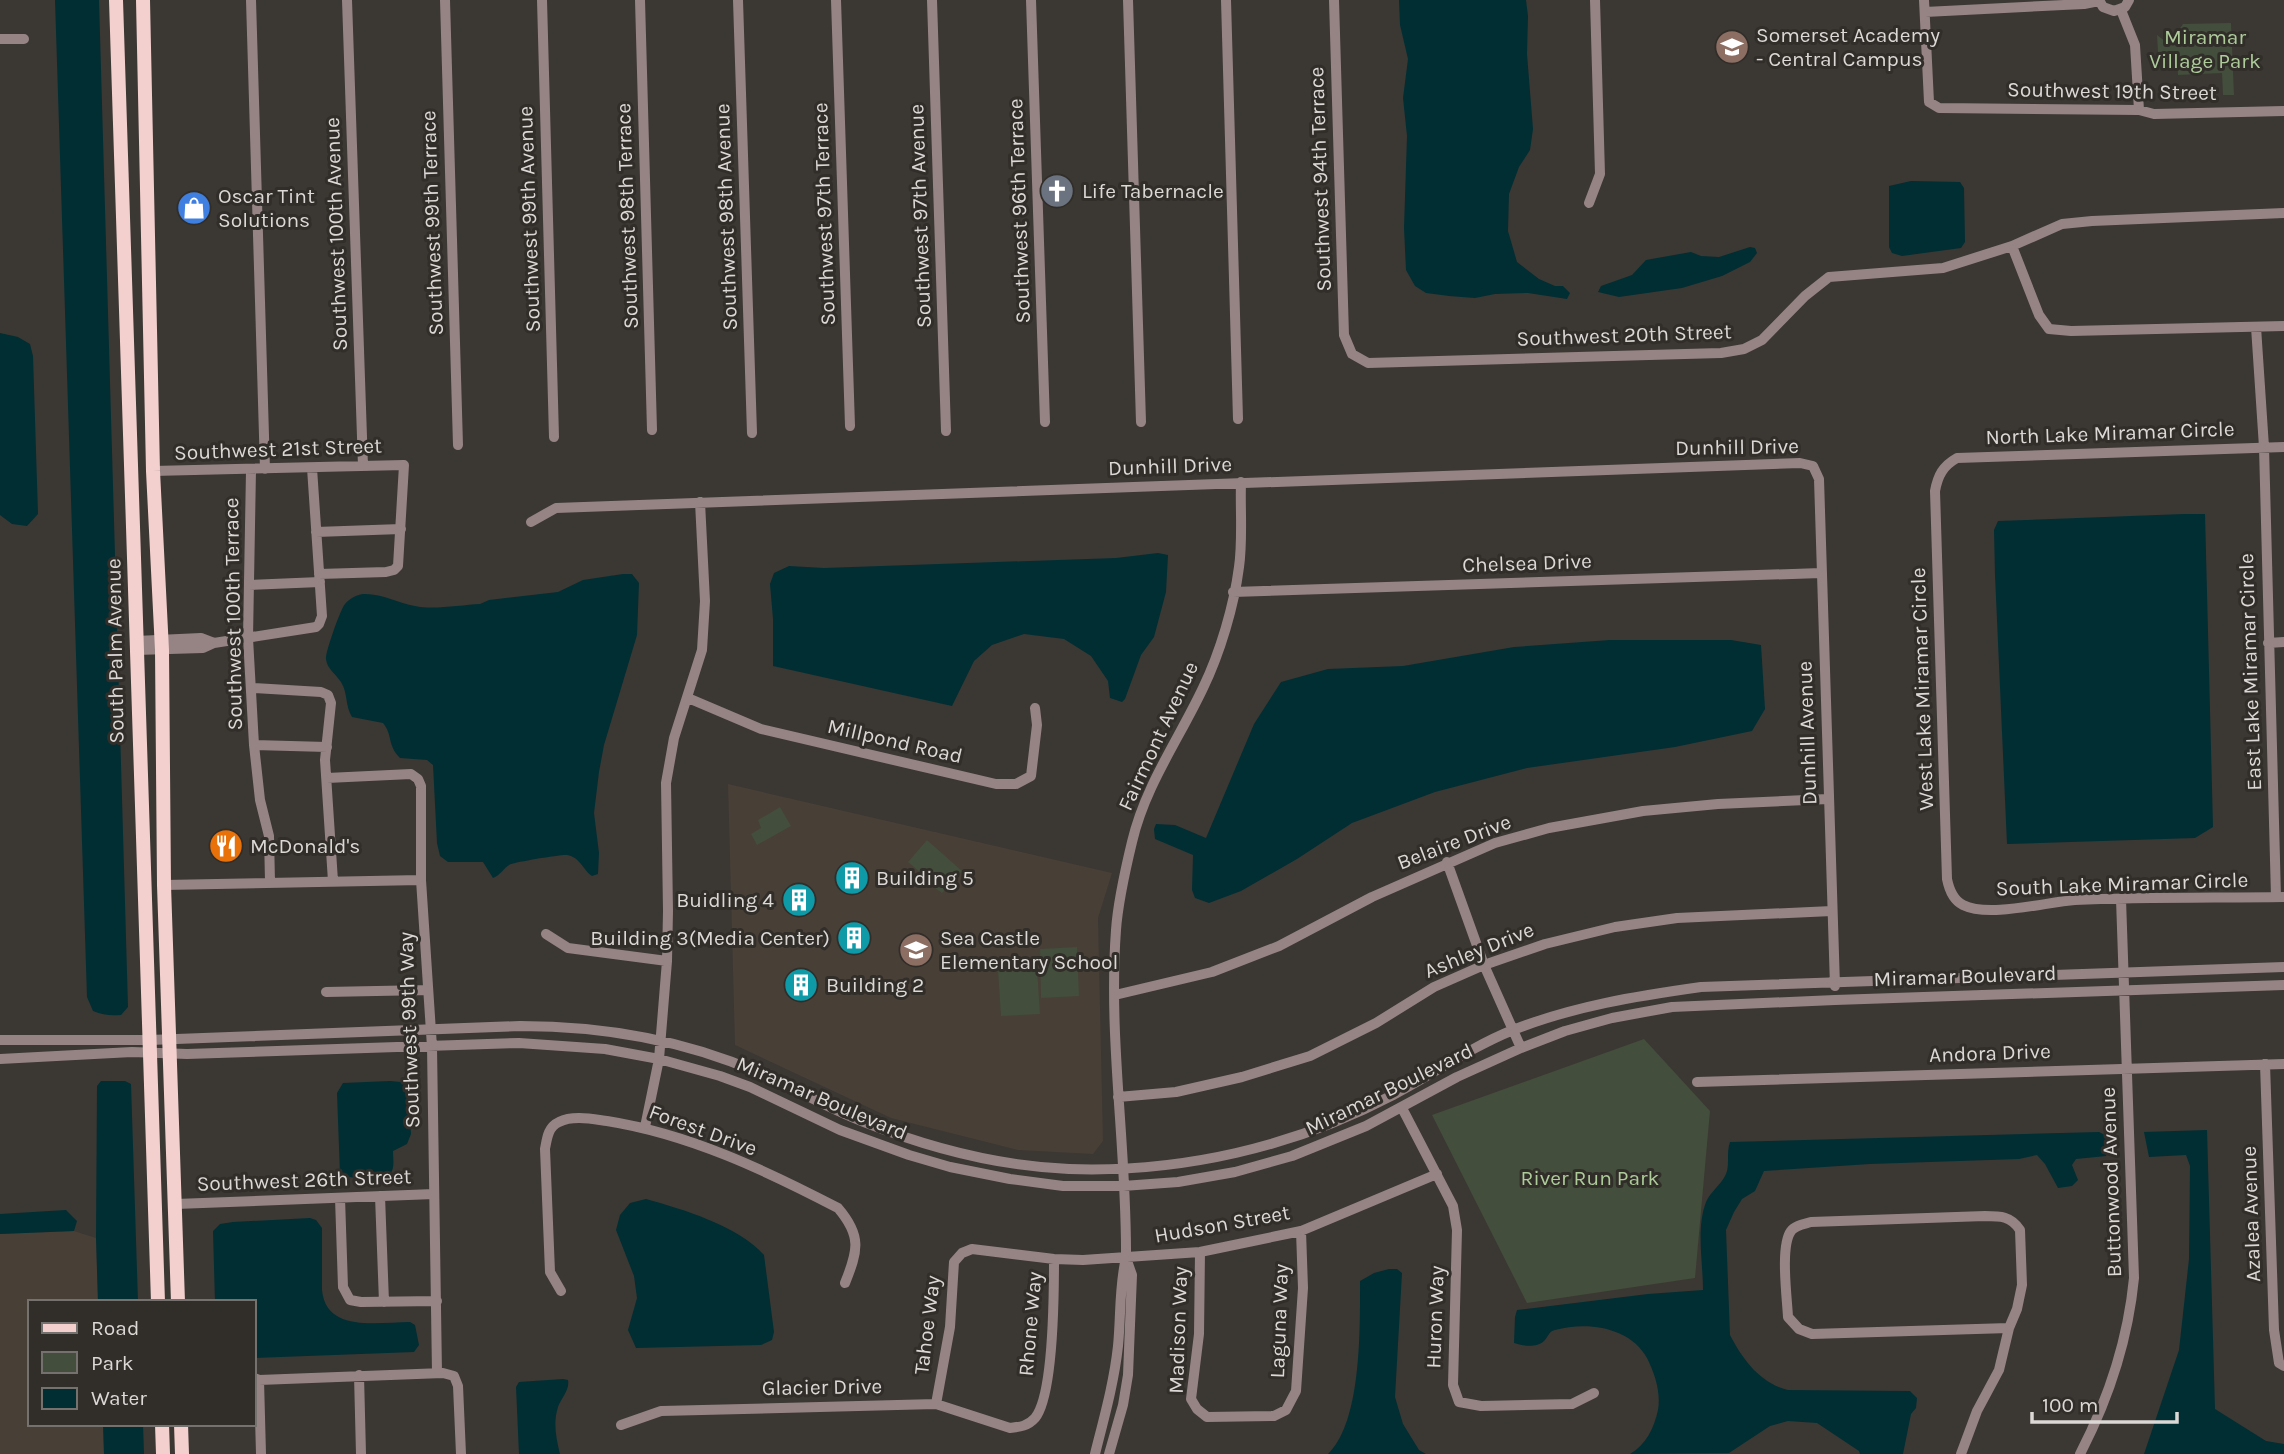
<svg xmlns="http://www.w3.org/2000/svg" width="2284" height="1454" font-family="Karla,sans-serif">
	<rect width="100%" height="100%" fill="#3b3733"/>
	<!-- built -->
	<path fill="#483f37" d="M728,784L1112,873L1098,918L1103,1141L1093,1154L1018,1150L891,1118L735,1045Z
		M74,1231L96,1238L98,1302H30V1424H103L104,1454H0V1234Z"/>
	<!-- green -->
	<path fill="#434e3c" d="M2231,23L2234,95H2223L2222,73L2178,75L2177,51L2158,52L2157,35L2169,44L2183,24Z
		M780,807L791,826L757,845L751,834L761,828L758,820Z
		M927,840L962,871L942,893L935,888L941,881L926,868L921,873L908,862Z
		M1077,947L1079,996L1041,998L1040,949Z
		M1037,968L1040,1014L1001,1016L998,970Z
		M1644,1039L1710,1111L1695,1278L1527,1303L1432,1115Z"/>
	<!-- water -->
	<path fill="#012e33" d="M55,0H99L128,1007L121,1015C110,1016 103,1015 93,1011L87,997Z
		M1399,0H1526L1528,16L1527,54L1533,129L1530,150L1519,167L1509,194L1508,231L1517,262L1539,279L1555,286H1563L1570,293L1567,299L1528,293L1495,294L1475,298L1449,296L1426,293L1415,286L1406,270L1404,228L1407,136L1403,98L1408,59L1400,25Z
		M1911,181L1960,182L1964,188L1965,242L1961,248L1902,256L1892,253L1889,247V186Z
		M1750,247L1755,248L1757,253L1750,262L1722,276L1682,288L1619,297L1598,292L1601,286L1632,275L1646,260L1691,252L1701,256L1719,257Z
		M0,333L18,337L30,344L33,356L38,514L27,526L12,524L0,515Z
		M2184,514H2205L2213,827L2195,838L2007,844L1995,575L1994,530L1998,521Z
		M1158,553L1168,555L1166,592L1154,637L1141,655L1125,699L1122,702L1110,698L1108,681L1091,656L1064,639L1024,634L992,645L974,661L952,706L773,666V619L770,584L774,573L789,566L824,568L1116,558Z
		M623,574H632L639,583L637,635L604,745L599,772L594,813L599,853L598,874L592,876C583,870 580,857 567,855C562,854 516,862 511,864C504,867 501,875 493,878L483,862H448L440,856L437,843L433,765L427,760L400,758C387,745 393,735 383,723L352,717C345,706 348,693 341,682C336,674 327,669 326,659C325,653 341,608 345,604C349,599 356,595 363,594C381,593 398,603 415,606C432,610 462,605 480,604L489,600L558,592L583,580Z
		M1610,640H1731L1761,645L1765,709L1752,731L1675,747L1527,768L1435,792L1352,823L1297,859L1241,891L1209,903L1195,898L1192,890L1193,855L1155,839L1154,829L1156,824L1175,825L1206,838L1254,724L1281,682L1328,669L1403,666L1514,647Z
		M101,1081H125L131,1084L138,1302H98L96,1238L97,1086Z
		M390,1081L401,1082L408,1087L411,1134L407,1144L393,1151C393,1158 395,1169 390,1174C382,1181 348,1179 340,1174L337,1093L343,1083Z
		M2207,1130L2215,1409L2266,1441L2284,1444V1454H2144L2179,1350L2189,1259L2190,1166L2186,1155L2149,1157L2144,1132Z
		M2099,1132L2107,1136L2109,1148L2106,1156L2076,1159L2072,1165L2078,1180L2072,1186L2058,1188L2045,1164L2037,1155L2019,1159L1870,1164L1764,1171L1755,1191L1742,1199L1734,1212L1726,1230L1730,1335C1743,1360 1760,1383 1788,1390L1910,1391L1917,1398L1916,1408L1911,1414L1903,1454H1860L1859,1451L1817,1423L1788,1421L1770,1426L1729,1453L1630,1454C1646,1445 1654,1428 1658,1410C1661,1393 1655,1374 1647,1358C1630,1327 1587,1321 1555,1330C1548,1332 1549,1336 1544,1341C1537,1348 1522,1346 1514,1343L1515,1317L1517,1310L1648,1294L1703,1290C1703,1262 1696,1228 1706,1202C1711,1191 1721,1185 1726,1174C1730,1164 1726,1153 1730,1142Z
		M646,1199C682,1209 739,1226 764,1255L774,1332L772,1340L761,1345L636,1348L628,1330L637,1298L634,1276L616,1230L620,1215L630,1203Z
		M66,1210L77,1221L74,1231L0,1234V1214Z
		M310,1218L316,1220L322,1228V1290C326,1333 378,1322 410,1322L415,1325L419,1345L414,1352L254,1358V1302H215L213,1231L220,1224L233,1222Z
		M1389,1269H1397L1402,1273L1395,1397L1403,1424L1419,1450L1426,1454H1328C1362,1422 1360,1327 1360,1281L1374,1273Z
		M563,1379L568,1380C570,1390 561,1398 558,1407C553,1423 556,1438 560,1454H519L516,1387L519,1382Z
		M103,1424H143L144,1454H104Z"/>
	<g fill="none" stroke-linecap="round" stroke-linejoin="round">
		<!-- minor -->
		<path stroke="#958483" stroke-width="10" d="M251,0L265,469
			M347,0L363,466
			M445,0L458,445
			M542,0L554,437
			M640,0L652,430
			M738,0L752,433
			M836,0L850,426
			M932,0L946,431
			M1031,0L1045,422
			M1128,0L1141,422
			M1226,0L1238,419
			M1334,0L1344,335L1352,354L1368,363L1721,353L1744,349L1762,340L1805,296L1829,277L1943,268L2012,246L2062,224L2092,221L2284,213
			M1924,0L1929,102L1939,108L2139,110L2154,114L2284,111
			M2099,0L2103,7L2114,11L2125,7L2129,0
			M2121,10L2135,45L2139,110
			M1925,12L2084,4L2099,1
			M0,39H24
			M1589,203L1600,174L1595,0
			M2012,246L2039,315L2049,329L2071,331L2284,326
			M2256,327L2264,447L2276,897
			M2284,447L1957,458C1943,466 1938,475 1935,491L1947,879C1949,889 1953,900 1963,905C1989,918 2046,902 2075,900C2144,897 2214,898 2284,897
			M251,470L248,638L254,745L260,800L269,836L270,882
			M153,471L404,465L398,566L394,570L386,572L319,574
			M531,522L556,508L1800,463L1813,466L1819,479L1835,986
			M316,532L401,529
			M249,585L320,582
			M1233,592L1821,573
			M136,641L201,638L214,643
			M2268,643L2284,642
			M136,650L203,648L214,643L316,627L319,624L322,616L312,468
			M252,688L321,692L328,695L331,703L325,760L333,881
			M688,698L761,729L996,784H1016L1031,776L1037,725L1035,708
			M254,745L327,747
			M327,778L411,774L418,779L421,786V880L432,1047L437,1373
			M1447,862L1484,965L1521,1048
			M164,885L421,880
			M546,934L568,948L667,961
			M326,992L427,990
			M1115,995L1212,972L1279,946L1372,897L1495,843L1549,828L1643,811L1718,804L1828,799
			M0,1040H150L520,1026C601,1026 683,1040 757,1072C793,1087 827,1108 864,1122C929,1148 999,1166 1069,1169C1181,1173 1294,1147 1393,1095C1433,1074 1471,1047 1513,1030C1574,1006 1637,996 1701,987L2284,967
			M0,1059L132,1052L187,1054L519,1043L605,1049L659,1059L720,1076L750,1087L840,1130L909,1155L950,1167L1010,1179L1063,1186H1123L1178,1182L1235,1172L1292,1156L1366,1126L1457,1077L1521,1048L1565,1031L1612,1018L1672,1007L1835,1000L2284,985
			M2265,1064L2274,1330L2279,1363L2284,1366
			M1697,1082L2284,1064
			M1118,1097L1176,1092L1242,1077L1310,1056L1376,1023L1434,987L1484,965L1545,944L1615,927L1677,918L1832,911
			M1402,1108L1453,1206L1457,1230L1453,1385L1459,1402L1481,1406L1572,1404L1594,1393
			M645,1127L659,1059L667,961L668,911L666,783L674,738L702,650L705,601L700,502
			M380,1196L384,1302
			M340,1198L343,1287L350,1300L361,1302L437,1301
			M176,1204L434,1194
			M1200,1252L1199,1334L1191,1399L1197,1409L1207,1417L1274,1416L1286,1410L1296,1391L1303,1288L1301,1231
			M561,1291L550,1272L545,1149C547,1138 548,1127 559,1122C573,1115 592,1119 607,1121C689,1134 765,1170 838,1208C862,1236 858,1251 845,1283
			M359,1375L361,1454
			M254,1378L259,1380L443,1373L454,1376L458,1386L461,1454
			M259,1380L261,1454
			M936,1404L950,1327L954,1262L962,1253L972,1249L1054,1259L1083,1260L1200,1252L1301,1231L1437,1174
			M621,1425L661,1411L936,1404L1010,1428C1020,1427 1028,1426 1035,1418C1054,1395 1054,1291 1054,1259
			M1095,1454C1104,1418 1114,1383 1118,1346C1121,1316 1119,1287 1126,1258C1127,1149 1108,1040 1116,930C1118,901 1125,871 1132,842C1145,786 1179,739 1203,688C1220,653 1234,606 1239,567C1243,539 1240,510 1241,482
			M1109,1454L1123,1405L1128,1375L1132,1275L1126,1258
			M1961,1454L1977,1411L1999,1370L2009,1328L2017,1309L2022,1285L2020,1230C2011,1216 2000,1216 1985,1216L1811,1222C1805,1224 1795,1225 1791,1231C1780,1246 1787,1297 1788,1317L1799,1329L1812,1334L2009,1328
			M2080,1454C2109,1398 2128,1340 2134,1278L2121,899"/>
		<!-- major -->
		<path stroke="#f3d0ce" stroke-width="14" d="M116,0L158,1302
			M143,0L153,471L162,650L164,885L178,1302
			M162,1424L163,1454
			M181,1424L182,1454"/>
	</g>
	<!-- icons -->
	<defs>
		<g id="school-disc" transform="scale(1.75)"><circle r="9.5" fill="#8d6e63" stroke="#312d29"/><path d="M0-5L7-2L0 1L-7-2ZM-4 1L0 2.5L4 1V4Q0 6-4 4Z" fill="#fff"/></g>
		<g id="church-disc" transform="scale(1.75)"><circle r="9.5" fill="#6b7280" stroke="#312d29"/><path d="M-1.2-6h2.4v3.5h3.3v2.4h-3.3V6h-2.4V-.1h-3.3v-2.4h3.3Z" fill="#fff"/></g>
		<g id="shop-disc" transform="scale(1.75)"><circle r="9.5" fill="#3f7fe0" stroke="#312d29"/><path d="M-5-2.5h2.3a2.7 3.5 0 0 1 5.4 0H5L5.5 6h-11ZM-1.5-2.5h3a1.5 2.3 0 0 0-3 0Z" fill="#fff"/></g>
		<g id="restaurant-disc" transform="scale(1.75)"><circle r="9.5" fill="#e8710a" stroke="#312d29"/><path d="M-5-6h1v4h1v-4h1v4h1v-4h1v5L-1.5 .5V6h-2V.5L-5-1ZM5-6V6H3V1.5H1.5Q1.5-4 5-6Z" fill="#fff"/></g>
		<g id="building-disc" transform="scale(1.75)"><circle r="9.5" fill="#0f9aa8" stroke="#312d29"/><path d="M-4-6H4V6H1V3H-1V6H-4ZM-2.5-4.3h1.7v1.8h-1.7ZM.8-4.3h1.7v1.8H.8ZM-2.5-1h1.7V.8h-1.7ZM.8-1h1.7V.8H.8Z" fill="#fff"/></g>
	</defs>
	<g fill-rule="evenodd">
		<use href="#school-disc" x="1732" y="47"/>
		<use href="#church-disc" x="1057" y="191"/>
		<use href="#shop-disc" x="194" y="208"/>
		<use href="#restaurant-disc" x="226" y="846"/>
		<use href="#building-disc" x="852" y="878"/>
		<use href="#building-disc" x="799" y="900"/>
		<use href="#building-disc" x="854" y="938"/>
		<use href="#school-disc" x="916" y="950"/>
		<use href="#building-disc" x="801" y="985"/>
	</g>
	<g text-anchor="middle" stroke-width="6" stroke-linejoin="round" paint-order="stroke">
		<!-- poi labels -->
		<g font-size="21" fill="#dbd8d6" stroke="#312d29" text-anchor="start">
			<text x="1756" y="42">Somerset Academy<tspan x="1756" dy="24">- Central Campus</tspan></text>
			<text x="1082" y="198">Life Tabernacle</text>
			<text x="218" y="203">Oscar Tint<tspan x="218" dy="24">Solutions</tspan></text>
			<text x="250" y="853">McDonald's</text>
			<text x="876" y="885">Building 5</text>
			<text x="774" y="907" text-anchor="end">Buidling 4</text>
			<text x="830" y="945" text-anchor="end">Building 3(Media Center)</text>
			<text x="940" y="945">Sea Castle<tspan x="940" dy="24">Elementary School</tspan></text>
			<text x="826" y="992">Building 2</text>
		</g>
		<!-- park labels -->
		<g font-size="21" fill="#adcc9a" stroke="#312d29">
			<text x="2205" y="44">Miramar<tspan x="2205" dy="24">Village Park</tspan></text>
			<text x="1590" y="1185">River Run Park</text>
		</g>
		<!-- street labels -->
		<g font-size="21" fill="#dbd8d6" stroke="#312d29">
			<text transform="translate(2112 91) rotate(1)" y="7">Southwest 19th Street</text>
			<text transform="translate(1320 179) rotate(-92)" y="7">Southwest 94th Terrace</text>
			<text transform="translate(1019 211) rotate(-92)" y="7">Southwest 96th Terrace</text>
			<text transform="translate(824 214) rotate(-92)" y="7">Southwest 97th Terrace</text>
			<text transform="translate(627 216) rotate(-92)" y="7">Southwest 98th Terrace</text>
			<text transform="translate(920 216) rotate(-92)" y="7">Southwest 97th Avenue</text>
			<text transform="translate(726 217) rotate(-92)" y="7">Southwest 98th Avenue</text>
			<text transform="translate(529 219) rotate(-92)" y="7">Southwest 99th Avenue</text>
			<text transform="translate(432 223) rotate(-92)" y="7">Southwest 99th Terrace</text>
			<text transform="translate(336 234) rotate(-92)" y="7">Southwest 100th Avenue</text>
			<text transform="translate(1624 335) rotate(-2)" y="7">Southwest 20th Street</text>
			<text transform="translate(2110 433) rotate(-2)" y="7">North Lake Miramar Circle</text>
			<text transform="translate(1737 447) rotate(-1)" y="7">Dunhill Drive</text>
			<text transform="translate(278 449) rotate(-2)" y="7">Southwest 21st Street</text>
			<text transform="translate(1170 466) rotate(-2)" y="7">Dunhill Drive</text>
			<text transform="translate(1527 563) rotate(-2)" y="7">Chelsea Drive</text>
			<text transform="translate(233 614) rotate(-91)" y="7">Southwest 100th Terrace</text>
			<text transform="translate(115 651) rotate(-91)" y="7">South Palm Avenue</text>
			<text transform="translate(2250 672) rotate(-92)" y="7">East Lake Miramar Circle</text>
			<text transform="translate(1922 689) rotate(-92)" y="7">West Lake Miramar Circle</text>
			<text transform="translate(1807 733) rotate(-92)" y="7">Dunhill Avenue</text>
			<text transform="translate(1158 736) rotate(-65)" y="7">Fairmont Avenue</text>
			<text transform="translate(895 741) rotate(13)" y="7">Millpond Road</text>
			<text transform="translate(1454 842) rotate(-21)" y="7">Belaire Drive</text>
			<text transform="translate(2122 884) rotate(-2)" y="7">South Lake Miramar Circle</text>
			<text transform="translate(1479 950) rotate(-22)" y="7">Ashley Drive</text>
			<text transform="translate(1965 976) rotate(-2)" y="7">Miramar Boulevard</text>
			<text transform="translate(409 1030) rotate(-92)" y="7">Southwest 99th Way</text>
			<text transform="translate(1990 1053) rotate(-2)" y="7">Andora Drive</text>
			<text transform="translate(1389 1089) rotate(-26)" y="7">Miramar Boulevard</text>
			<text transform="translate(822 1098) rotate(23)" y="7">Miramar Boulevard</text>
			<text transform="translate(703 1130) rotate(20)" y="7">Forest Drive</text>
			<text transform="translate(304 1180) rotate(-2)" y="7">Southwest 26th Street</text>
			<text transform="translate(2111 1182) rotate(-92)" y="7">Buttonwood Avenue</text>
			<text transform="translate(2251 1214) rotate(-92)" y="7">Azalea Avenue</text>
			<text transform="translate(1222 1224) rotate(-10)" y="7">Hudson Street</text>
			<text transform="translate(1435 1317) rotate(-88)" y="7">Huron Way</text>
			<text transform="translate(1279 1321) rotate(-88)" y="7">Laguna Way</text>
			<text transform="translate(1030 1324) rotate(-85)" y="7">Rhone Way</text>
			<text transform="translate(927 1325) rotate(-83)" y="7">Tahoe Way</text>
			<text transform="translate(1178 1330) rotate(-88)" y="7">Madison Way</text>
			<text transform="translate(822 1387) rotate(-1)" y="7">Glacier Drive</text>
		</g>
	</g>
	<!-- legend -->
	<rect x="28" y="1300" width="228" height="126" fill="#312d29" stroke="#75716e" stroke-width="2"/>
	<rect x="42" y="1323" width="35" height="10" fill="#f3d0ce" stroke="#75716e" stroke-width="2"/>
	<text x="91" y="1335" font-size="21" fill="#dbd8d6">Road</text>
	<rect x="42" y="1352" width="35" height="21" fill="#434e3c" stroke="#75716e" stroke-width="2"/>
	<text x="91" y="1370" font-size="21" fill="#dbd8d6">Park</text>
	<rect x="42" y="1388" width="35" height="21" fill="#012e33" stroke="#75716e" stroke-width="2"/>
	<text x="91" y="1405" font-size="21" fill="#dbd8d6">Water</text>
	<!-- scale -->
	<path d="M2032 1412v10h145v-10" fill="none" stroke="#dbd8d6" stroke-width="3.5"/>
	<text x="2042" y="1412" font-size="21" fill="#dbd8d6" stroke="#312d29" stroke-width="5" paint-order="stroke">100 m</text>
</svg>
